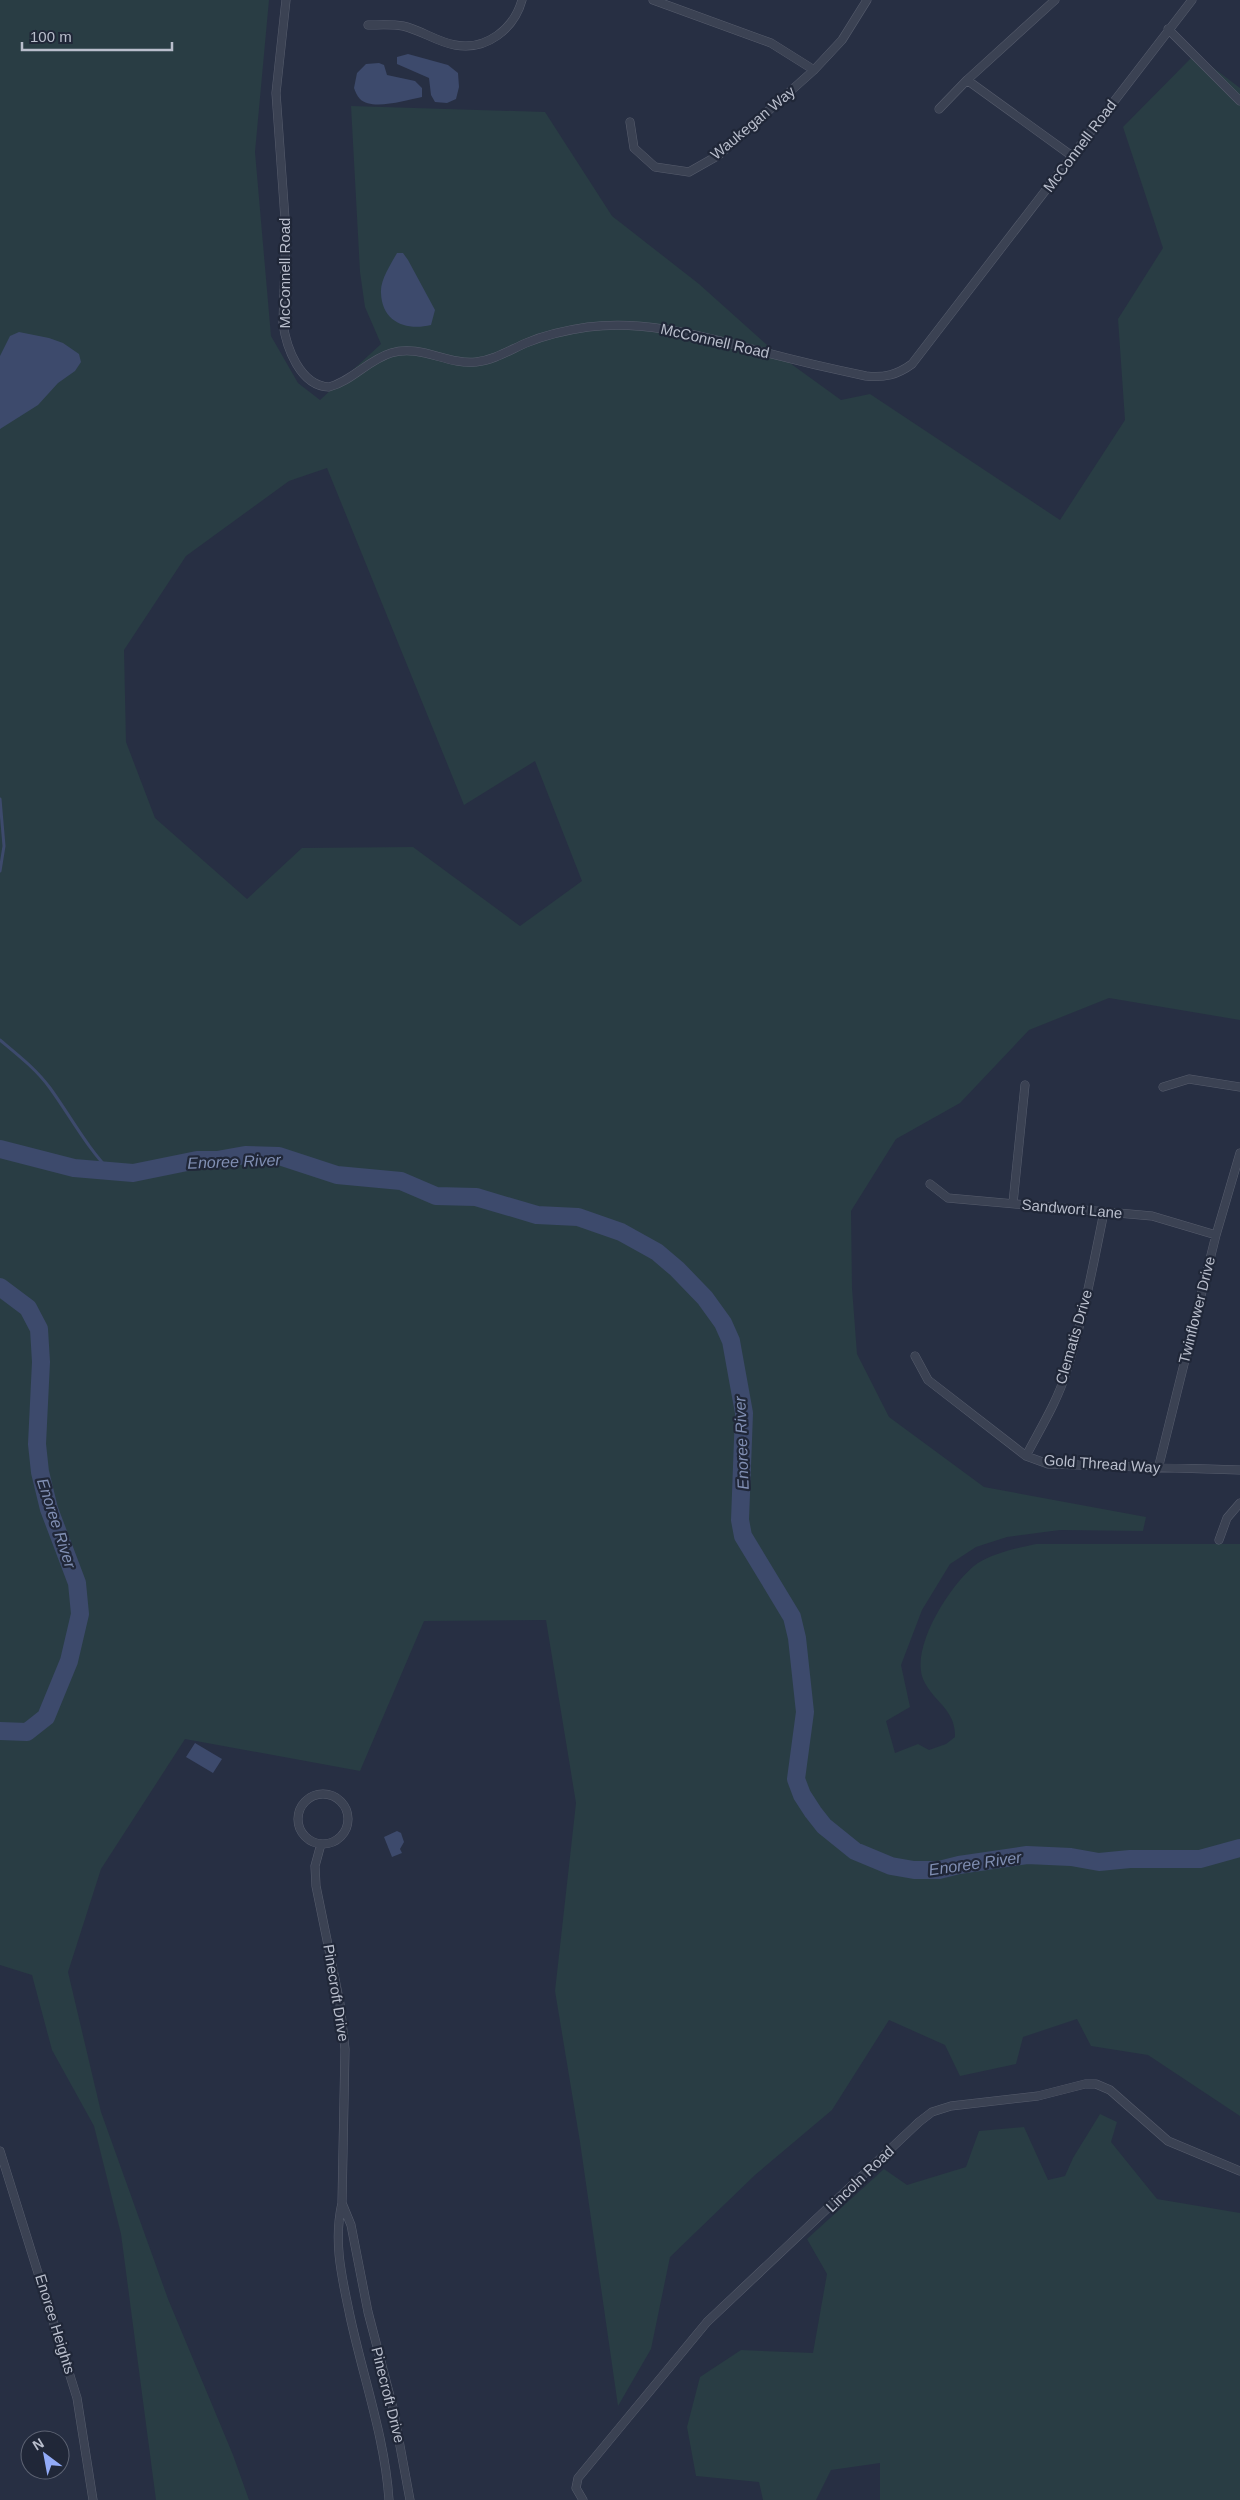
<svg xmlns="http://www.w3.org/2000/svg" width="1240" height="2500" font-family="Helvetica,sans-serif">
	<rect width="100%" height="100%" fill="#272f43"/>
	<!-- green -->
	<path fill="#293d44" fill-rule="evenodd" d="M0,0H269L255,152L271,336L298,383L320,400L381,344L365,307L360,272L351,106L545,112L612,216L699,284L776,353L841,400L870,394L1060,520L1125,420L1118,319L1163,248L1123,127L1195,54L1240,88V1020L1109,998L1029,1030L960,1103L896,1139L851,1211L852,1288L857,1354L889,1417L984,1487L1146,1517L1143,1531L1060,1530L1007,1537L976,1547L950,1564L922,1610L901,1665L910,1707L886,1721L895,1753L918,1744L929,1750L946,1744L955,1737C956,1709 933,1702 923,1679C910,1647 952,1581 978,1563C994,1553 1018,1548 1036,1544H1240V2116L1148,2055L1091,2046L1077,2019L1023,2037L1016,2064L960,2076L945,2045L889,2020L832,2110L755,2175L670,2257L651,2349L618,2406L580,2142L555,1991L576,1803L546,1620L424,1621L360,1771L185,1739L101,1869L68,1972L101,2112L168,2299L233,2455L249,2500H156L121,2234L94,2126L52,2050L32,1975L0,1965ZM327,468L464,805L535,761L582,881L520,926L413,847L302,848L247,899L155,818L126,742L124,650L186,556L289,481Z
		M1100,2114L1117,2122L1111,2142L1157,2199L1240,2213V2500H880V2463L831,2470L816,2500H763L759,2482L696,2476L687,2427L700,2377L741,2350L813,2353L827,2274L807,2239L884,2169L907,2185L966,2167L979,2131L1024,2127L1048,2180L1065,2176L1073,2158Z"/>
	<!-- water -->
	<path fill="#3d4a6c" d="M408,54L448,65L458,73L459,87L456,99L447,103L435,102L431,95L429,78L397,64V57Z
		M379,63L384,65L387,75L415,81L422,88V97C406,100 372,111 360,99C357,96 355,91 354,88L357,73L366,64Z
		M397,253H403L408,260L435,310L431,325C406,331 382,322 381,293C380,280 391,264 397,253Z
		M19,332L49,338L63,343L79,354L81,362L75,371L58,383L38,405L0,429V356L10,336Z
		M195,1743L222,1759L213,1773L186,1757Z
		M397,1831L401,1833L404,1842L400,1849L402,1853L392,1857L384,1837Z"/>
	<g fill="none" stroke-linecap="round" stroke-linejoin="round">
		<!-- stream -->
		<path stroke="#3d4a6c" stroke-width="3" d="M0,799L4,846L0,871
			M0,1040C18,1055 36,1069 50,1088C71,1117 87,1148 112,1173"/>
		<!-- river -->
		<path stroke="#3d4a6c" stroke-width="18" d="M0,1149L74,1168L133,1173L197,1160H217L245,1155L279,1156L337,1175L401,1181L436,1196L476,1197L537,1215L578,1217L621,1232L657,1252L677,1269L705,1298L723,1323L731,1341L744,1413L740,1520L743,1536L792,1617L797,1638L805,1712L796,1779L802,1795L813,1812L824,1826L855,1851L891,1866L914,1870H939L959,1865L1027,1855L1071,1857L1099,1862L1130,1859H1200L1240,1848
			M0,1287L28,1308L39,1329L41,1362L37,1444L40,1472L49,1509L77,1583L80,1614L69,1661L46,1717L27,1732L0,1731"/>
		<!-- street casing -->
		<g stroke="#575d6d" stroke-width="9">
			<path id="street" d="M286,0L276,93L286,233L283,323C286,347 300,386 329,387C352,381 368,360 391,353C421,344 447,365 476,362C494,360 510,350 526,343C545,335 567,330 588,327C645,320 697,335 752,349C789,359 827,368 866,376C884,378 897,375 912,364L1192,0
				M653,0L771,43L814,70
				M368,25C379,25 392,24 403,26C421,30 437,42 455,45C486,51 514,29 522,0
				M1168,29L1240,101
				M967,80L1072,156
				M939,109L967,80L1055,0
				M630,122L634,148L655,167L689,172L719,155L814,70L842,40L867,0
				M1163,1087L1189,1079L1240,1087
				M930,1184L948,1198L1152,1216L1216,1235
				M1013,1203L1025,1085
				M915,1356L928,1380L1026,1456L1048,1464L1240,1470
				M1026,1456C1040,1429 1057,1402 1066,1373C1083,1320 1093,1266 1104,1212
				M1158,1469L1216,1235L1240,1153
				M1219,1540L1227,1518L1240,1503
				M298 1819a25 25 0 1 1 50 0a25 25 0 1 1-50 0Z
				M321,1844L315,1866L316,1886L340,2004L345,2049L342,2203C333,2242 342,2278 350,2316C363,2377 385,2438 389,2500
				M0,2151L77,2398L93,2500
				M342,2203L351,2225L368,2312L393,2408L410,2500
				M583,2500L576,2488L578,2478L707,2322L919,2122L932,2112L951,2106L1038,2096L1085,2084H1096L1110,2090L1168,2141L1240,2171"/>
		</g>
		<!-- street -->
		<use href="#street" stroke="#3b4253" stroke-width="8"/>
	</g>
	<g text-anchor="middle" stroke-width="4.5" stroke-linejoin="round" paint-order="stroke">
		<!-- street labels -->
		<g font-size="15" fill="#b9becc" stroke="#202738">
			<text transform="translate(753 123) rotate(-40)" y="5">Waukegan Way</text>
			<text transform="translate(1080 146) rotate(-53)" y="5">McConnell Road</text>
			<text transform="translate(285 273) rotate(-90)" y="5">McConnell Road</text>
			<text transform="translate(715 341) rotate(13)" y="5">McConnell Road</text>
			<text transform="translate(1072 1209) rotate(5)" y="5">Sandwort Lane</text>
			<text transform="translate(1197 1310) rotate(-76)" y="5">Twinflower Drive</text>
			<text transform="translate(1074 1337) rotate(-74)" y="5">Clematis Drive</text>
			<text transform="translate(1102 1464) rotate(4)" y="5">Gold Thread Way</text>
			<text transform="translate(336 1993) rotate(81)" y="5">Pinecroft Drive</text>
			<text transform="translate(860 2179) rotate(-44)" y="5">Lincoln Road</text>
			<text transform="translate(55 2324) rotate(73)" y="5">Enoree Heights</text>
			<text transform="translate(388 2395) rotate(76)" y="5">Pinecroft Drive</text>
		</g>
		<!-- water labels -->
		<g font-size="16" font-style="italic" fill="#808fb3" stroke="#202738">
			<text transform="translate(234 1161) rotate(-2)" y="6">Enoree River</text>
			<text transform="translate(741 1443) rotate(-92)" y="6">Enoree River</text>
			<text transform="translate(57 1523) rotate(72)" y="6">Enoree River</text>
			<text transform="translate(975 1863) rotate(-8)" y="6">Enoree River</text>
		</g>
	</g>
	<!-- north arrow -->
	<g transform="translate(45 2455) rotate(328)"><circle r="24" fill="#202738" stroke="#5d6373"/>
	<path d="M0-4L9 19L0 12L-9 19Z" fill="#92abf8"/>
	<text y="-8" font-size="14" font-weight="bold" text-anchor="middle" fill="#b9becc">N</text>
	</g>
	<!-- scale -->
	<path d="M22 42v8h150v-8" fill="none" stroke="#b9becc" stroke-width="2.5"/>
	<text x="30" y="42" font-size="15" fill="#b9becc" stroke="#202738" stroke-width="4" paint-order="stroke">100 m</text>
</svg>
